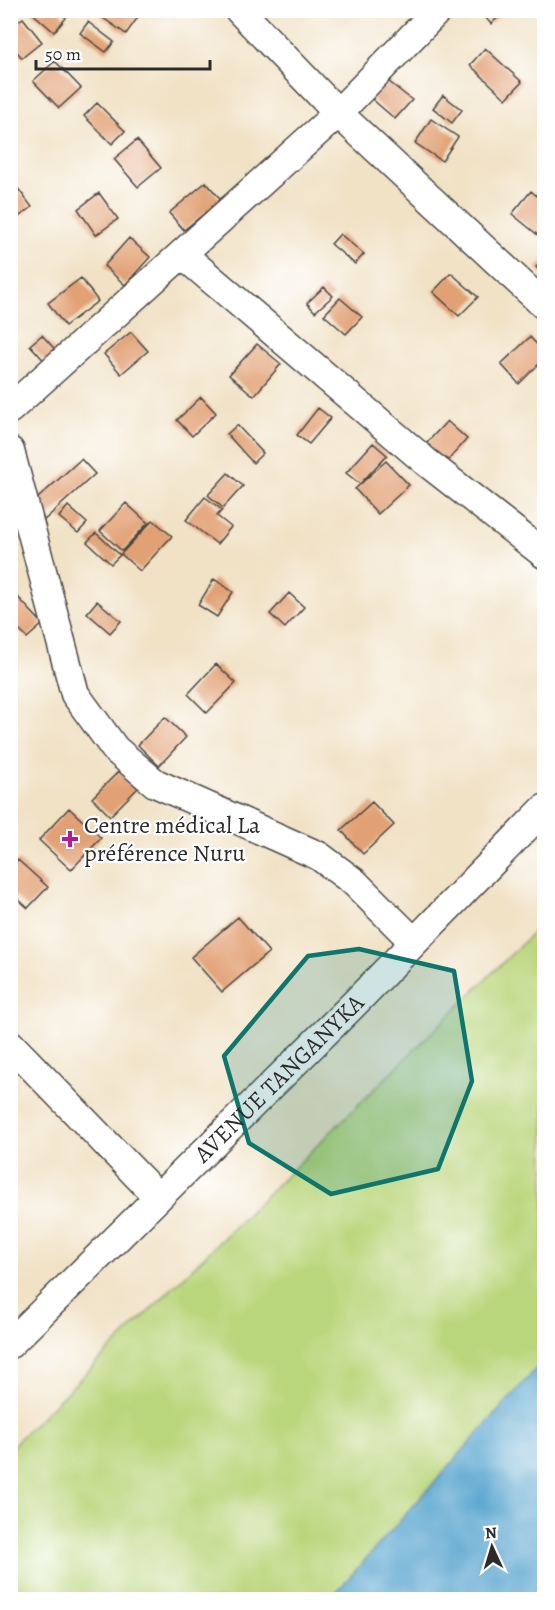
<svg xmlns="http://www.w3.org/2000/svg" width="555" height="1610" font-family="Alegreya,serif">
	<rect width="100%" height="100%" fill="#fff"/>
	<filter id="ink" filterUnits="userSpaceOnUse"><feTurbulence type="fractalNoise" baseFrequency=".0167" numOctaves="2"/><feDisplacementMap in="SourceGraphic" scale="12" xChannelSelector="R" yChannelSelector="G"/><feConvolveMatrix kernelMatrix="1 2 1 2 8 2 1 2 1" color-interpolation-filters="sRGB"/></filter>
	<filter id="wash" filterUnits="userSpaceOnUse"><feTurbulence type="fractalNoise" baseFrequency=".008" numOctaves="4" result="noise"/><feDisplacementMap in="SourceGraphic" scale="24" xChannelSelector="R" yChannelSelector="G"/><feGaussianBlur stdDeviation="1.35" result="paint"/><feColorMatrix in="noise" values="0 0 0 0 0 0 0 0 0 0 0 0 0 0 0 0 0 1.4 0 .05"/><feComposite in="paint" operator="in"/></filter>
	<g filter="url(#wash)">
		<rect width="100%" height="100%" fill="#f1e2c6"/>
		<!-- green -->
		<path fill="#bad67c" stroke="#728054" stroke-width="1.5" d="M544,922V1360L330,1599L11,1600V1447Z"/>
		<!-- water -->
		<path fill="#55a3ce" stroke="#40677c" stroke-width="1.5" d="M544,1360V1599H330Z"/>
		<g id="blocks">
			<!-- building -->
			<path fill="#e2a175" d="M29,10H58L66,18L54,32Z
				M98,10H143L126,34L96,13Z
				M479,10H506L491,24Z
				M23,18L42,42L22,58L10,43V27Z
				M88,22L114,42L106,52L80,33Z
				M485,48L522,82L506,99L470,65Z
				M55,61L81,88L59,108L33,81Z
				M388,81L412,100L395,119L372,99Z
				M443,95L462,110L452,123L433,108Z
				M97,103L125,131L112,144L84,116Z
				M431,119L458,137L442,161L415,143Z
				M137,140L161,168L138,187L114,159Z
				M13,182L32,207L20,216L10,203Z
				M206,182L221,200L184,230L169,213Z
				M531,191L544,202V229L539,236L512,214Z
				M99,193L118,219L96,235L78,209Z
				M340,234L364,254L355,264L331,244Z
				M129,238L150,257L125,285L104,266Z
				M544,260V276L536,267Z
				M451,273L478,297L459,316L433,292Z
				M81,278L98,301L65,326L48,303Z
				M324,287L333,296L315,312L307,303Z
				M340,298L362,317L346,334L324,315Z
				M131,332L148,351L121,374L104,354Z
				M42,335L60,355L48,365L30,345Z
				M530,337L544,352V359L519,384L501,364Z
				M257,344L281,364L254,396L229,375Z
				M201,397L216,413L192,436L177,420Z
				M318,408L331,418L309,444L297,435Z
				M447,421L467,439L444,465L423,447Z
				M237,425L263,453L253,463L227,434Z
				M373,443L387,455L360,484L346,473Z
				M81,459L95,474L41,523L27,508Z
				M386,461L409,485L378,514L355,489Z
				M228,473L243,486L223,508L208,495Z
				M205,497L222,510L217,516L231,527L217,544L186,520Z
				M126,503L148,523L122,551L100,531Z
				M68,506L87,523L78,533L59,517Z
				M153,520L172,536L140,571L121,554Z
				M96,533L120,555L111,564L87,542Z
				M214,579L233,592L217,617L198,605Z
				M14,593L43,624L27,638L10,621V596Z
				M289,593L304,607L285,628L270,614Z
				M97,601L121,621L110,633L87,613Z
				M216,664L236,683L207,713L188,694Z
				M165,717L186,737L159,766L138,745Z
				M120,770L138,788L110,816L92,798Z
				M372,802L394,825L363,854L341,830Z
				M69,808L101,838L71,870L39,840Z
				M18,860L48,887L28,908L10,892V869Z
				M238,917L269,952L222,992L191,957Z"/>
		</g>
	</g>
	<g filter="url(#ink)">
		<use href="#blocks" fill-opacity="0" stroke="#494642" stroke-width="1.5"/>
		<g fill="none" stroke-linecap="round" stroke-linejoin="round">
			<!-- minor casing -->
			<g stroke="#494642" stroke-width="31">
				<g id="minor">
					<path d="M239,10L338,113L544,305"/>
					<path d="M183,255L425,461L544,554"/>
					<path d="M10,409L338,113L438,10"/>
					<path d="M10,451L75,694L115,749L155,783L319,856L354,882L413,941"/>
					<path d="M10,1044L157,1196"/>
					<path id="s1" d="M10,1344L354,1004L544,809"/>
				</g>
			</g>
			<!-- minor -->
			<use href="#minor" stroke="#fff" stroke-width="28"/>
		</g>
	</g>
	<!-- marked area -->
	<path fill="#0f766e" fill-opacity="0.2" stroke="#0f766e" stroke-width="4.5" stroke-linejoin="round" d="M359,949L454,971L472,1081L438,1169L331,1194L249,1143L224,1056L308,956Z"/>
	<!-- markers -->
	<path fill="#b5179e" stroke="#fff" stroke-width="2" d="M67 830h6v6h6v6h-6v6h-6v-6h-6v-6h6z"/>
	<g text-anchor="middle" stroke-width="4.5" stroke-linejoin="round" paint-order="stroke">
		<!-- poi labels -->
		<g font-size="24" fill="#2b2b2b" stroke="#fff" text-anchor="start">
			<text x="84" y="833">Centre médical La<tspan x="84" dy="28">préférence Nuru</tspan></text>
		</g>
		<!-- street labels -->
		<g font-size="24" fill="#2b2b2b" stroke="#fff">
			<text dy="8" stroke="none"><textPath href="#s1" startOffset="378">AVENUE TANGANYKA</textPath></text>
		</g>
	</g>
	<!-- margin -->
	<rect width="555" height="1610" fill="none" stroke="#fff" stroke-width="36"/>
	<!-- north arrow -->
	<g transform="translate(492 1547) rotate(356)" stroke="#ffffff" stroke-width="4.5" paint-order="stroke">
	<path d="M0-4.5L10 22L0 15L-10 22Z" fill="#2b2b2b"/>
	<text y="-9" font-size="16" font-weight="bold" text-anchor="middle" fill="#2b2b2b">N</text>
	</g>
	<!-- scale -->
	<path d="M36 60v9h174v-9" fill="none" stroke="#2b2b2b" stroke-width="3"/>
	<text x="45" y="60" font-size="18" fill="#2b2b2b" stroke="#ffffff" stroke-width="4.5" paint-order="stroke">50 m</text>
</svg>
